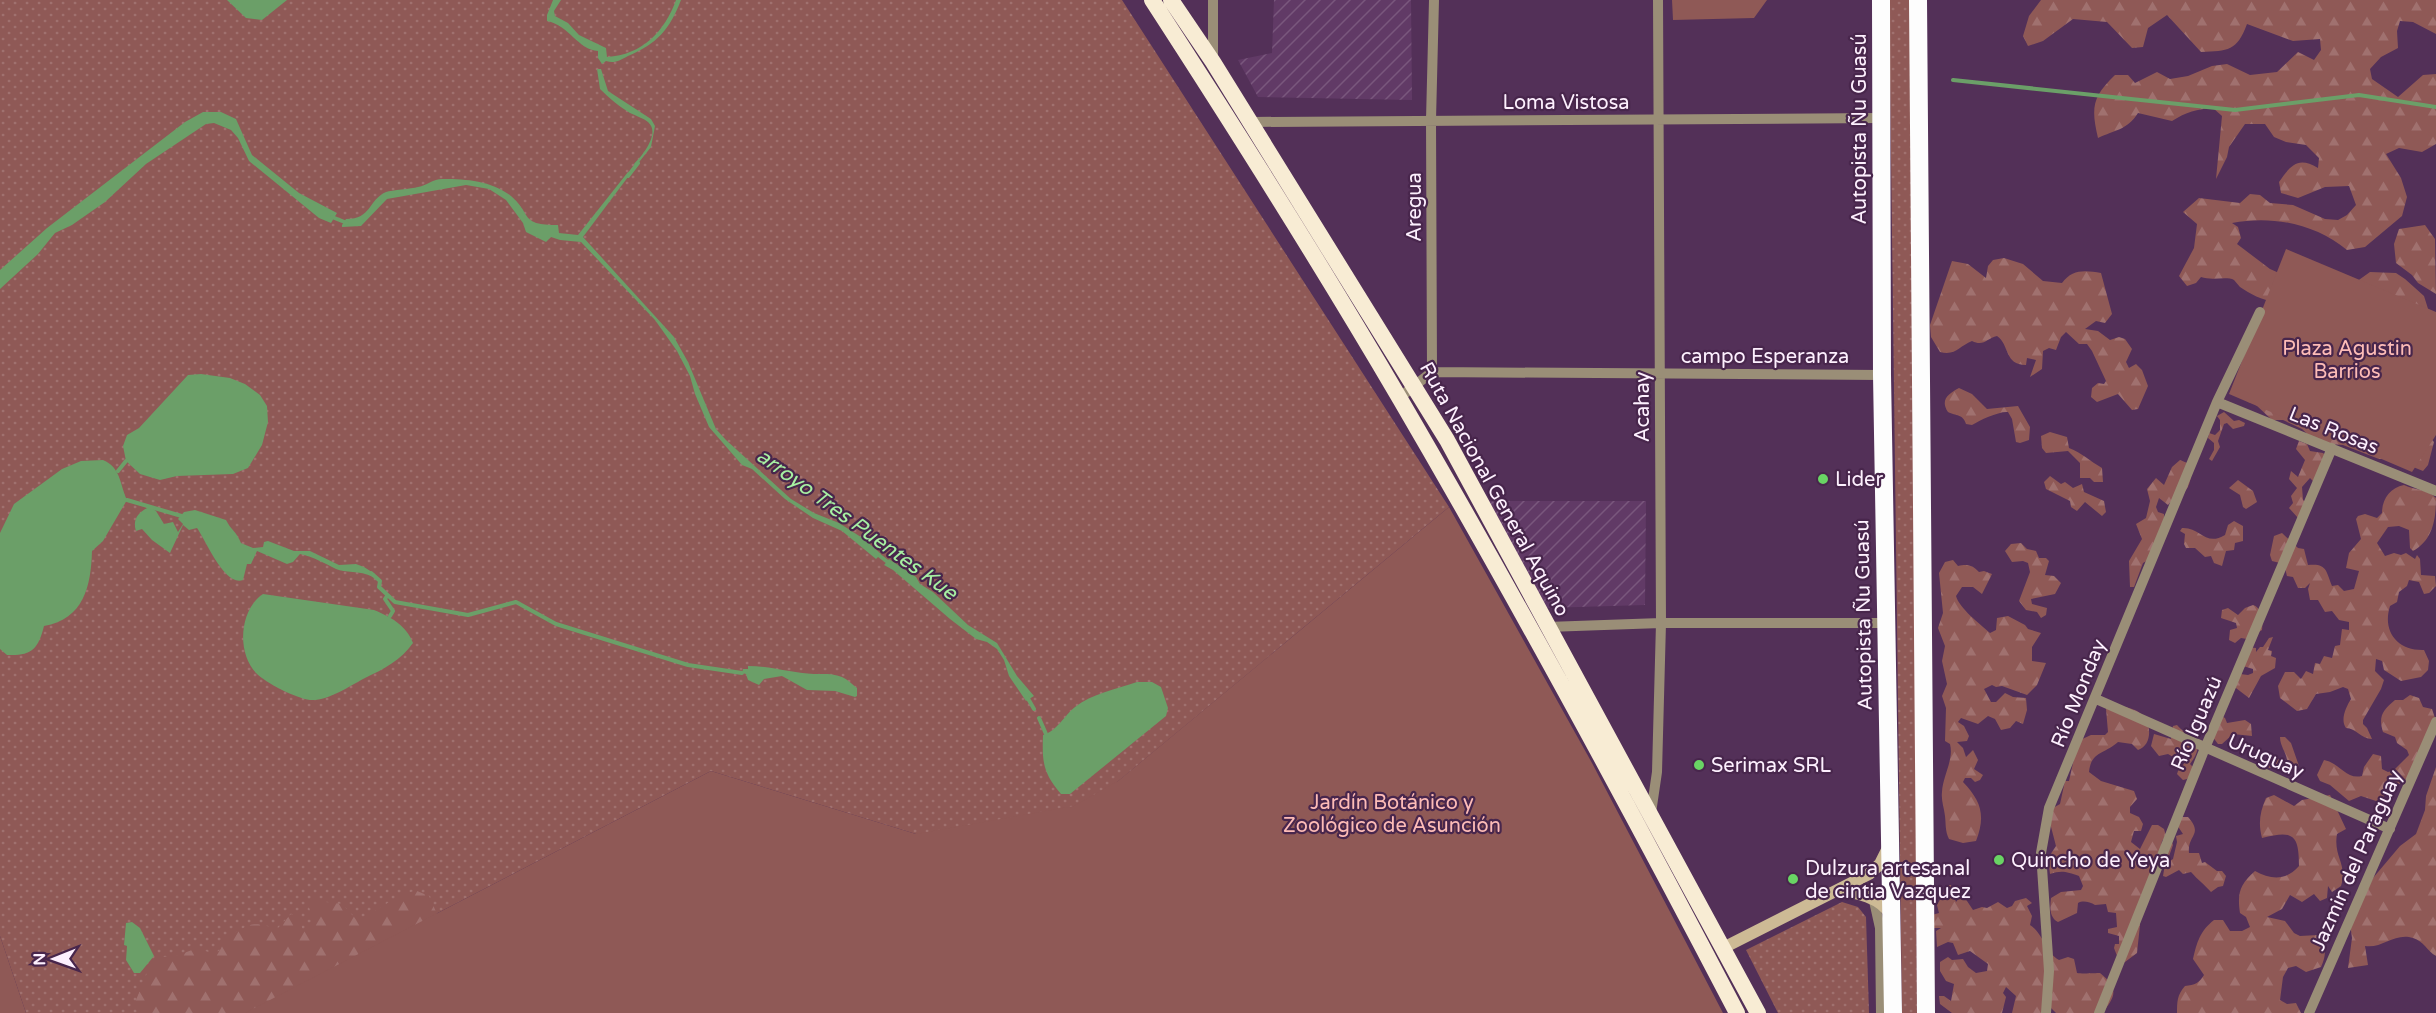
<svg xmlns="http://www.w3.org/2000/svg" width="2436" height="1013" font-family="'Varela Round',sans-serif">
	<defs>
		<pattern id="industrial-furrows" width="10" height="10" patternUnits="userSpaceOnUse" patternTransform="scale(1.5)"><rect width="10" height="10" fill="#613a66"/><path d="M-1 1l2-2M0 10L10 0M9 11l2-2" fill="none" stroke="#79577d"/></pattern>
		<pattern id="grass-dots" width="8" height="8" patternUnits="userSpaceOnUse" patternTransform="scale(1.5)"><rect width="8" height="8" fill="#8f5956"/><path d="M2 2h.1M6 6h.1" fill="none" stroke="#a0716f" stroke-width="1.8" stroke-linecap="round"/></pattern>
		<pattern id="forest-firs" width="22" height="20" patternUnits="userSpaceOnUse" patternTransform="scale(1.5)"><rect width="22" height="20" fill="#8f5956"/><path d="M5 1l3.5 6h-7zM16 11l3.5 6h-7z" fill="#a0716f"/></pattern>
	</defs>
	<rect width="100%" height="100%" fill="#533058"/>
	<!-- industrial -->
	<path fill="url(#industrial-furrows)" d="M1274,0H1411L1412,100L1258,97L1238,60L1272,53Z
		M1487,501H1646L1645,605L1545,608Z"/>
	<!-- grass -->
	<path fill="url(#grass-dots)" d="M0,0H1122L1449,507L1017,865L711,771L245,1013H26L0,936Z
		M1889,0H1913L1917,1013H1902Z
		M1842,902L1858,907L1866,917L1869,1013H1778L1746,950Z"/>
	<!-- forest -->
	<path fill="url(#forest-firs)" d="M2041,0H2436V34L2413,22L2400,21L2397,31L2398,48L2381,57L2370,69L2372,79L2398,97L2423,75L2436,74V144L2422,152L2399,148L2386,154L2401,178L2407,197L2402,216L2365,247L2347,250C2315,224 2273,215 2232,223L2238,227L2241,238L2237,244L2270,269L2288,277L2356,282L2370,272L2396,273L2405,279L2424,296L2429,312L2416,423L2434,442L2428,465L2423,471L2391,458L2379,459L2343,445L2317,443L2302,429L2283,420H2272L2255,404L2248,402L2240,392L2275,302C2262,300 2250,294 2240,287C2238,285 2236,282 2234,280C2227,276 2212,281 2201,277L2196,283L2187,286L2179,276L2194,248L2197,224L2183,212L2199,198L2240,203L2250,194L2260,195L2270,203L2293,205L2325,219L2338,220L2347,215L2356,205L2349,186L2325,187L2298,198L2281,193L2279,182C2291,165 2298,156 2318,168L2319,158L2306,145L2286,142L2274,137L2265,124H2245L2229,147L2227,157L2216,179L2222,116L2213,108C2197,109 2186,112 2172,121L2138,113C2127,130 2115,130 2098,138C2091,108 2092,97 2115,75H2128L2135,83L2157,72L2170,79L2188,76L2212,66L2227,64L2250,75L2277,72L2298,52L2314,60L2321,50L2320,39L2293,41L2247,24C2237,51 2228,51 2201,52L2167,15L2148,28L2143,47L2132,48L2107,22L2073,19L2043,41L2028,46L2023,36L2029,16Z
		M2425,225L2435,239L2436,294L2418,283L2412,275L2396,263L2394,244L2399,229Z
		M2004,258L2023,264L2043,281L2062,283C2072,269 2085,270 2101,273L2112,314L2105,323L2096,321L2085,329L2098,331L2110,340L2119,337L2125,339L2132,349L2126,362L2129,368L2136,364L2142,370L2148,386L2138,409L2132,410L2118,394L2097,402L2091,397L2092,388L2098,383L2104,384L2106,381L2092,351L2087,344H2079L2066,332L2061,337L2056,350L2049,348L2043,351L2042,369L2030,377L2036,360L2027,358L2026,365C2004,365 2010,345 1997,336C1987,338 1984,347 1972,341C1959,346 1956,356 1940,352L1931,337L1930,325L1952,261L1968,264L1986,278L1988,266L1993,260Z
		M1959,388L1972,394L1987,409L2018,406L2030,427L2029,440L2020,443L2016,442L2012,419L2008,412C1999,411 1980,420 1972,425L1966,424C1963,414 1956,416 1948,412C1940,400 1948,394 1959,388Z
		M2224,412L2234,421L2239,420L2245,423L2244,426L2233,429L2227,423L2224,424L2218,441L2220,447L2212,461L2209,459L2214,450V443L2208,438L2209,433L2215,435L2220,430V420L2217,416Z
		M2050,432L2067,437L2069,448C2082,453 2090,461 2102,468L2103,482H2094L2090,478H2080V463L2068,451L2046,453L2042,448L2041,436Z
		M2299,441L2307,444L2310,451L2323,453L2327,457L2313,481L2310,478L2302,487L2303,500L2306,502L2299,519L2289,508L2293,503L2291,496L2297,488L2289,479L2291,471L2298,477L2305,460L2296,449Z
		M2180,460L2192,465C2191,475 2191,487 2183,493C2178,498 2173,498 2168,505L2159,498L2156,507L2158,512L2164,514V523L2161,525L2150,559L2143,563L2134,587H2130L2129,561L2142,539L2136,524L2146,518L2150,501L2147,489L2156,478L2164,485L2172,467Z
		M2050,476L2061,484L2065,482L2073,488L2082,484L2084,492L2104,501L2106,512L2102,516L2085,502L2077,511L2071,507L2070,501L2046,489L2044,482Z
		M2238,480L2253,491L2257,502L2246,509L2243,507L2240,495L2229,488Z
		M2404,485C2415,490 2427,489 2436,498C2436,519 2433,540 2413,551L2410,548L2409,530L2399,526L2388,527L2377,543L2385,556L2394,553L2401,555L2406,553L2415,559L2417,555L2420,559L2421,575L2435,576L2436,586L2429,593L2424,594L2419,582L2409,580L2407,586L2399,592L2397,602L2390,606C2382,631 2397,651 2424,650L2429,661L2428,670L2421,677L2401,681L2384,670L2382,661L2376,659L2375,671L2384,680L2381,689L2363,720V724L2367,728L2372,739C2361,739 2356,728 2346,728C2340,720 2346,707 2351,699L2348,689L2343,687L2330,692L2316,694L2307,709L2297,711L2280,698L2278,686L2285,672H2294L2301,679L2306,671L2313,674L2315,663L2320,664L2324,656L2332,658L2335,646L2340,645L2342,629L2349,630V622L2339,620L2332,611L2325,612L2318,600H2310L2308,589L2310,583L2305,588H2298L2293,577L2287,576L2284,564L2272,561L2270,555L2274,536L2282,533L2298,548L2304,549L2308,565C2327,563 2326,571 2332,586L2338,585L2344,591L2354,589L2359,571L2346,568L2349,553L2361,539L2356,519L2358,516L2365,514L2377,518L2382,513C2382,499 2390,488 2404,485Z
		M2234,521L2243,526V541L2235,543L2234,550L2226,551L2222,566L2214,563L2211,556L2205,557L2195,548H2186L2184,544L2185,534L2180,531L2182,528C2201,527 2205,547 2225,535L2228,525Z
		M2021,543L2027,549L2036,551L2039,558H2046L2049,561L2045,575L2054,576L2061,583L2055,594L2031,599L2032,604L2047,608L2046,615L2041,618L2037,612L2026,610L2019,601L2030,572L2028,563L2023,561L2012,562L2005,551L2011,544Z
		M1953,560L1958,566C1968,564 1972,565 1979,572L1984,571L1992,574L1982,594L1973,587H1962L1956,596C1959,608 1980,624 1990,633L1996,630L1997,618L2008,616L2025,625L2028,629L2041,633L2032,647V661L2046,663L2037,685L2027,695L2002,686L1996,687L1992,685L1984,689L1991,702H1996L2005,693L2013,697L2026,698L2027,710L2023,724L2016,721L2010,728L2001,730L1995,719L1988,716L1978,724L1961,718L1958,722L1964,726L1969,736L1967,741L1957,742L1963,748L1966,757L1973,750L1978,760L1974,769L1983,775L1980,780L1975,782L1971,778H1965L1963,782C1981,801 1986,815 1976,841L1963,843L1949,839C1945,831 1946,824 1945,816C1944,807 1941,801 1942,792C1943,775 1954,760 1950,744L1945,741L1946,708L1942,696L1947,684L1942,661L1945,646L1938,628L1943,613L1939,573L1945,562Z
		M2253,605C2262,607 2263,622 2262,630L2247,639L2241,638L2235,643L2229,640L2230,630L2237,628L2236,623L2221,618L2222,610L2228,608L2238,615L2245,608Z
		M2273,637L2268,650L2272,651L2271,656L2276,658L2275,668L2261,676L2249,698L2232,685L2240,674L2248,675L2253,673V669L2243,666L2246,647L2256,648V652L2260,647H2263L2269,638Z
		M2410,695L2419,698L2423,707L2432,709L2436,721L2410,775L2401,783L2389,790L2382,799L2376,801L2361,796L2349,801L2330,785L2320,781L2317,775L2324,760C2340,763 2346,780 2362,776L2364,767L2373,754L2381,756L2382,769L2388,772L2394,770L2409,755L2407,750L2397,743L2395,737L2383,732C2378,716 2383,710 2395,700H2403Z
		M2111,706C2121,706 2132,707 2140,713C2152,722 2153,745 2138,750L2132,744L2118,742C2105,754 2091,751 2089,772L2101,781L2134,791L2137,799L2130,807V813L2139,817L2143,824L2141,831H2134L2131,842L2140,849L2152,825H2158L2164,829L2166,836L2162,841L2161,847L2171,840L2173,845L2168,859L2154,865L2150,870L2151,875L2134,915L2140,925L2137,953L2125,962L2119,961L2114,948L2115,944H2119V936L2108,933V929L2117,927L2116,913L2108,912L2106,904L2095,905C2090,902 2083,900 2078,903L2077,913L2058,922C2049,917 2050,907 2051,898L2061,892L2081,890L2083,886L2079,876C2067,872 2062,870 2050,874L2048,858L2056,846L2050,823L2053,808L2060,804L2065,781H2069L2078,741L2091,735H2105L2108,732L2106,709Z
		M2221,716L2225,718L2227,723L2245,720L2251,724L2252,736L2233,734L2222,744H2218L2212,736Z
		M2177,725C2191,741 2207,741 2190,764L2196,770L2187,779L2183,780L2177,774L2178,771L2187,760L2186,755L2175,758L2168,754L2159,756L2151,746L2154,734L2171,739L2173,726Z
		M2280,737H2285L2291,743L2299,766L2294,772L2286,767L2269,768L2266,764L2274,759L2287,760C2286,752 2280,746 2280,737Z
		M2436,767V956C2427,951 2424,941 2413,938C2395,932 2382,949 2365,946L2368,965L2348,968L2352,938L2350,923L2373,878L2400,846L2416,834L2425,810L2426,796Z
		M2274,795L2294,806L2302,800L2330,795L2346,829L2337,834C2333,857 2348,864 2341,886L2332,892L2328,886L2327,898L2320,901L2314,894L2302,902L2290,895L2282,909L2267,917L2285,921L2294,933L2300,936L2318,935C2326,946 2327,954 2321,967L2306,972L2296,966L2288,968L2283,977L2280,1000L2287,1004L2296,1003L2301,1013H2177C2177,1002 2177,995 2185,986C2195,985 2199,983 2204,975L2193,959C2197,942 2200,931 2214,920H2223L2230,931H2242L2250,927L2246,917L2240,913C2237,893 2240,884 2255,871C2271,880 2286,881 2299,866C2299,834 2293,830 2262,838C2258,823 2260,812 2266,798Z
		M2182,817H2188C2204,835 2187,835 2189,853H2199L2202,863L2205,862L2217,871H2222L2226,876L2223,886L2218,887L2211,892C2204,884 2198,880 2191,872L2183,874L2179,870L2166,877L2163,876L2165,864L2173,859L2177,842L2176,836L2183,834L2177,825Z
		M1948,885H1951L1956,902L1960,897L1965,898L1973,910L1982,907L1987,908L1998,902L2007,908L2012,906L2015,901L2026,898L2032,903L2027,906L2032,916L2030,925C2044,934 2045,952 2059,960L2068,957L2074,959L2077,973C2082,974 2096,973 2100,973C2118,988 2117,995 2102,1013H2056L2048,1005L2046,1013H2012L2016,996L2006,987L2003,993L2006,997L2002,1013H1952L1940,1004L1939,996H1944L1951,1001L1954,984L1946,981L1940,971V962L1948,957L1952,960L1963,959L1968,967L1976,973L1987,971L1988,964L1970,951L1958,955L1953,943L1948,942L1937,947L1936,931L1941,928H1933L1932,915L1939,913L1937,905Z
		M417,891L429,896L437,914L520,1013H138L134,1005L149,968L154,962L163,957L179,955L197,948L214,954L220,950L224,938C251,926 247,919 277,929L291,914L299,918L303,931H309L314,923L308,904L310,900L342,904L356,919C378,914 394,893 417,891Z"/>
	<!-- park -->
	<path fill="#8f5956" d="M1672,0H1767L1754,18L1673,20Z
		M2286,249L2436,312V435L2412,472L2229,394Z
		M1449,507L1592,763L1723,1013H245L711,771L916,834L1074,806L1118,781Z
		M0,936L26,1013H0Z"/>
	<!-- water -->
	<path fill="#6b9f68" d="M227,0H287L262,20L246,18Z
		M553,0H561L554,11L555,16L568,23L579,35L606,48L607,57C642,55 665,31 676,0H681C670,29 657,44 628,56C620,60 615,64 606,61L602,64L598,58V51C578,50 569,25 547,21V15Z
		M597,69H601L608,91L651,119L655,126L651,147L636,166L634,164C642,156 661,133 648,122C643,118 636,116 630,113C620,107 609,98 600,89Z
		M203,112H221L236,119L252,155L299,193L337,213L331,223L319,218L249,161L238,138L231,130L214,123L206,124L146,164L105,202L72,225L55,233L38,254L0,289V270L47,228L185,122Z
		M628,172L631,173L583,237L674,337L688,362L716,429L726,440L791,499L814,513L839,523L864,539L881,554L876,559L842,531L813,518L785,499L752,469L742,465L709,427L695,394L690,376L677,351L655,320L581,242L560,240L551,237L546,242L526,232L523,223L506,200L489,189L466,185L387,199L361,226L342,227V225L346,219C372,219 368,200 386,192C392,190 411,189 418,187C428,185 434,178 444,179C467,179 492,181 511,196C533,215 519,225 558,225L559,233L578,235Z
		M201,374L230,378L245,384L260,395L267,406L268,422L262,445L248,468L233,474L177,476L160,480L140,474L126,461L123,446L127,435L139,428L188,375Z
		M103,460C121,468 119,482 127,500L103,541L92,551C91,586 84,619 44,626C38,650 31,656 7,655L0,649V533L14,504L62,469L81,461Z
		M150,507L156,511L164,524L173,522L178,532L183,524L178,519L184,512L195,510L226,520C231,530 236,531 241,543L253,548L263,547L264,542L268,541L294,551H310L339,565L356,564L364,567L375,574L373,577C359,570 345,573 336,569C324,563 314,557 300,554L293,562L287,564L257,551L251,564H247L243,580C225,587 206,541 197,528L189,530L183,525L170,553L152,540L142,529L136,531C132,519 139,511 150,507Z
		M889,559L916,577L920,584L933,592L968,625L997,643L1017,676L1034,696L1026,701L1009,676L1004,660L997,649L987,642L976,639L950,619L893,570L884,565Z
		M263,594L374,610C391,617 407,626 413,643C401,660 384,669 365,678C349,686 329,701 310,700C295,698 266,683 256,673C236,652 240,609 263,594Z
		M748,666C771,666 791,673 814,674C824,674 832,673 842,677C847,679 852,684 857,688V696L855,697L835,691L807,690L782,676L764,679L759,685L748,680L746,674L742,673L743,669H748Z
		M1137,682H1152L1161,687L1168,708L1166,716L1070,794H1061C1043,773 1042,762 1043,735C1057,731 1064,716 1075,707C1091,694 1117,689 1137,682Z
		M132,922L140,928L154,956L140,973H134L126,960L127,946L124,945L126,923Z"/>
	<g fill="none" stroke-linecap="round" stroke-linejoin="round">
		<!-- stream -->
		<path stroke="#6b9f68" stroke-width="4" d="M1953,80L2235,110L2359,95L2436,107
			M628,176L638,163
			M332,217L347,223
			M118,471L126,461
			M127,500L185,517
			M876,553L889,563
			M371,573L380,581L379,587L395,602L468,615L516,602L556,624L688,665L742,673
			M387,596L385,599L393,611L390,616
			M1026,695L1034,709
			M1039,718L1046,734"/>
		<!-- minor -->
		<path stroke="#9a8e77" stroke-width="10" d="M1213,0V62
			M1251,122L1881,118
			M1432,372L1882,375
			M1399,398L1432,372L1431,120L1434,0
			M2217,402L2436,491
			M1547,627L1661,623H1886
			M2096,699L2390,829
			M1651,813L1657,772L1661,623L1658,0
			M1874,901L1880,928L1881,1013
			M2046,1013L2049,971L2041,853L2049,808L2217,402L2260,312
			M2099,1013L2205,748L2332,448
			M2309,1013L2436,722"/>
		<!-- secondary -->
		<path stroke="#cdba95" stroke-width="12" d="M1837,891C1854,891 1883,898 1891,916
			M1723,948L1869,874L1880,864L1888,848"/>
		<!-- trunk -->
		<path stroke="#f8ecd4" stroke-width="16" d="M1152,0C1237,131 1321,264 1400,399C1518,601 1629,806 1737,1013
			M1171,0L1213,62L1447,440L1758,1013"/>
		<!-- motorway -->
		<path stroke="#fdfdfd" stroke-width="18" d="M1881,0L1882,375L1893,1013
			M1918,0L1926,1013"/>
	</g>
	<!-- markers -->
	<g fill="#69d464" stroke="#48264c" stroke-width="2">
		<circle cx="1823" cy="479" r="6"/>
		<circle cx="1699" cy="765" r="6"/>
		<circle cx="1999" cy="860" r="6"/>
		<circle cx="1793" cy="879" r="6"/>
	</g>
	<g text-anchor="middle" stroke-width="4.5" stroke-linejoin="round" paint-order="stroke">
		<!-- street labels -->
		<g font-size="20" fill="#fdf0fe" stroke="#48264c">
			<text x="1566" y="109">Loma Vistosa</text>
			<text transform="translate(1859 129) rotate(-90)" y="7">Autopista Ñu Guasú</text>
			<text transform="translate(1414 207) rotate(-90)" y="7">Aregua</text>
			<text x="1765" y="363">campo Esperanza</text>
			<text transform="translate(1642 407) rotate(-90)" y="7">Acahay</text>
			<text transform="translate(2334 430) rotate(22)" y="7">Las Rosas</text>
			<text transform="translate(1495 489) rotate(61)" y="7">Ruta Nacional General Aquino</text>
			<text transform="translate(1863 615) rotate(-91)" y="7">Autopista Ñu Guasú</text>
			<text transform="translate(2078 693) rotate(-68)" y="7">Río Monday</text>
			<text transform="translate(2196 723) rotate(-67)" y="7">Río Iguazú</text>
			<text transform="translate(2266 756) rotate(24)" y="7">Uruguay</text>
			<text transform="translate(2356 860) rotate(-66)" y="7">Jazmin del Paraguay</text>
		</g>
		<!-- park labels -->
		<g font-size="20" fill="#fdbcb7" stroke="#48264c">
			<text x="2347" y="355">Plaza Agustin<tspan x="2347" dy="23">Barrios</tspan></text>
			<text x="1392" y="809">Jardín Botánico y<tspan x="1392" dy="23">Zoológico de Asunción</tspan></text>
		</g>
		<!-- poi labels -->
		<g font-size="20" fill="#fdf0fe" stroke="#48264c" text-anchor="start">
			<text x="1835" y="486">Lider</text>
			<text x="1711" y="772">Serimax SRL</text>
			<text x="2011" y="867">Quincho de Yeya</text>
			<text x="1805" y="875">Dulzura artesanal<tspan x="1805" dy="23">de cintia Vazquez</tspan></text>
		</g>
		<!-- water labels -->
		<g font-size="21" font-style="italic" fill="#a7f0a2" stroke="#48264c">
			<text transform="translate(857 524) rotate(36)" y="7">arroyo Tres Puentes Kue</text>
		</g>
	</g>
	<!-- north arrow -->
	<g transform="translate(54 959) rotate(269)" stroke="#48264c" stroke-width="4.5" paint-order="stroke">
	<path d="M0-4.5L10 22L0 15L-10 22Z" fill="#fdf0fe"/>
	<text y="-9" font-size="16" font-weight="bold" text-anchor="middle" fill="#fdf0fe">N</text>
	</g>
</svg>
